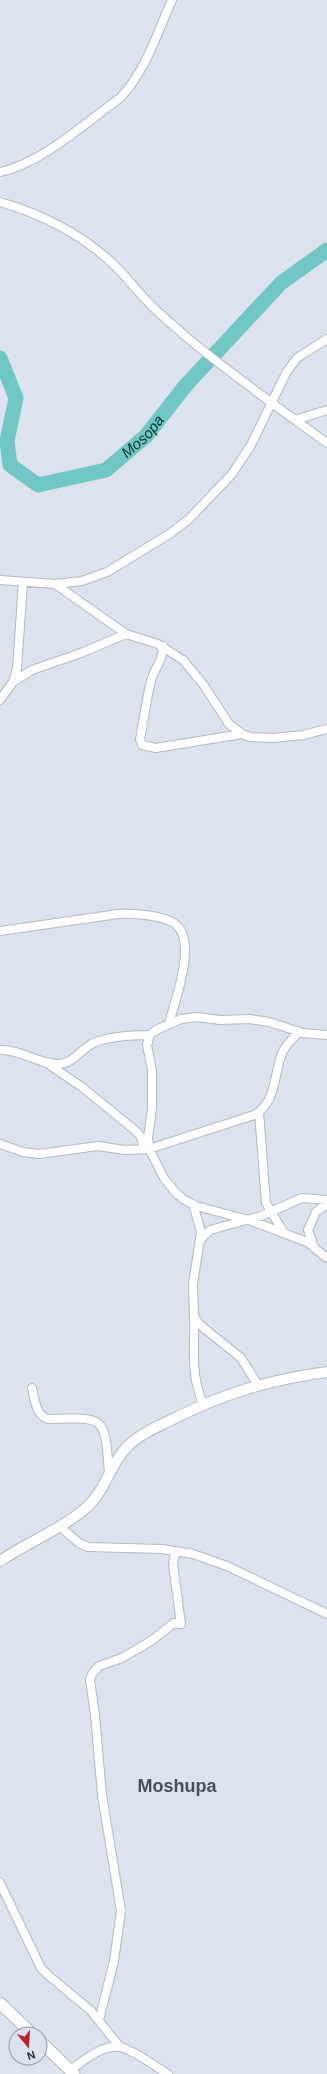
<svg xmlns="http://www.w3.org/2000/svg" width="327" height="2074" font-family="Helvetica,sans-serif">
	<rect width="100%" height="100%" fill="#dde3ee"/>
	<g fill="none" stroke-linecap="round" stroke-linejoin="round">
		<!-- river -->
		<path stroke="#71c6c6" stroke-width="15" id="s1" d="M0,358L16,398L7,441L10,465L38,485L106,470L146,436L186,385L281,283L327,250"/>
		<!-- minor casing -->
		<g stroke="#b3b9c3" stroke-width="10">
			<path id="minor" d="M0,172C42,163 85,123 120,98C146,71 157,33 172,0
				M0,202C40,213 83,235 113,264C126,276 136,290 148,302C159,314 172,324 184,335C229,373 279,408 327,443
				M295,420L327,410
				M0,580L55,584L82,581L107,572L171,533L189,519L232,474L251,445L286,373L297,358L327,339
				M55,584L126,634L158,644L183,660L203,684L229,724L242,734L250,737L273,738L303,735L327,729
				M163,646C162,664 155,666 151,681C146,700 144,720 140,739L142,745L156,748L242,734
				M13,682L32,670L81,653L126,634
				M0,700L13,682L17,669L23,582
				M0,931L118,914C132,913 164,915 175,924C198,940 175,1001 169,1023
				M327,1035L303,1033L269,1022L250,1019L220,1020L197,1017L181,1019L156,1030L150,1035L147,1045L152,1070V1108L148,1138L149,1149L164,1178L175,1192L183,1199L196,1206L249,1220L307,1242L327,1258
				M0,1050C21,1049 40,1065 59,1064C72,1064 82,1049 93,1043C110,1036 132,1035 150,1035
				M48,1064L82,1087L137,1132L141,1137L144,1149
				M259,1112L266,1203L284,1233
				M0,1144L23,1152L39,1154L98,1146L125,1150L149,1149L254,1115C278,1102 273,1072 283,1051C287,1044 293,1038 299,1032
				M193,1204L201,1232L193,1284L194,1316L199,1324L241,1358L258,1385
				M201,1239L210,1230L261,1216L302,1198L327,1200
				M314,1247L308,1230L316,1212L327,1204
				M194,1317C195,1350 190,1373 203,1404
				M32,1388C35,1399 35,1415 48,1419C105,1418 105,1414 109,1474
				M59,1526L79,1543L88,1547L162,1549L193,1554L227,1566L327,1614
				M0,1883L41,1968L48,1975L90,2010L120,2047
				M99,2020L114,1961L121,1911L102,1795L95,1715L90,1680L92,1674L99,1666L122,1658L151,1641L174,1623L181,1624L173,1564L176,1551
				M70,2070C84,2061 102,2044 120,2047C130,2048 158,2068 168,2074"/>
		</g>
		<!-- tertiary casing -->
		<g stroke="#b3b9c3" stroke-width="12">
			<path id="tertiary" d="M0,1561C28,1542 62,1529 87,1507C106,1490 111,1461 130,1444C142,1433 157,1427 171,1420C224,1393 269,1380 327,1372"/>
		</g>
		<!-- secondary casing -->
		<g stroke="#b3b9c3" stroke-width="13">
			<path id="secondary" d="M0,2003L32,2034
				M40,2041L74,2074"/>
		</g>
		<!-- minor -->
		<use href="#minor" stroke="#fff" stroke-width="8"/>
		<!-- tertiary -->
		<use href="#tertiary" stroke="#fff" stroke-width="10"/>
		<!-- secondary -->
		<use href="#secondary" stroke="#fff" stroke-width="11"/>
	</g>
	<g text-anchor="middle" stroke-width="3.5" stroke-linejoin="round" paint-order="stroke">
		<!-- water labels -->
		<g font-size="15" font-style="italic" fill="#093434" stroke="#dde3ee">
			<text dy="5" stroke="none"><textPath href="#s1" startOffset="265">Mosopa</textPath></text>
		</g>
		<!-- district labels -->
		<g font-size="18" font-weight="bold" fill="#4b5058" stroke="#dde3ee">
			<text x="177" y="1792">Moshupa</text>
		</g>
	</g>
	<!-- north arrow -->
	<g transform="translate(28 2046) rotate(162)"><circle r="19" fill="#dde3ee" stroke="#9599a1"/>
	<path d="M0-3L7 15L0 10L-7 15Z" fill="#b4232f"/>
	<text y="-6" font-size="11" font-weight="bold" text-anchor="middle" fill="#282a2e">N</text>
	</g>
</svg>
